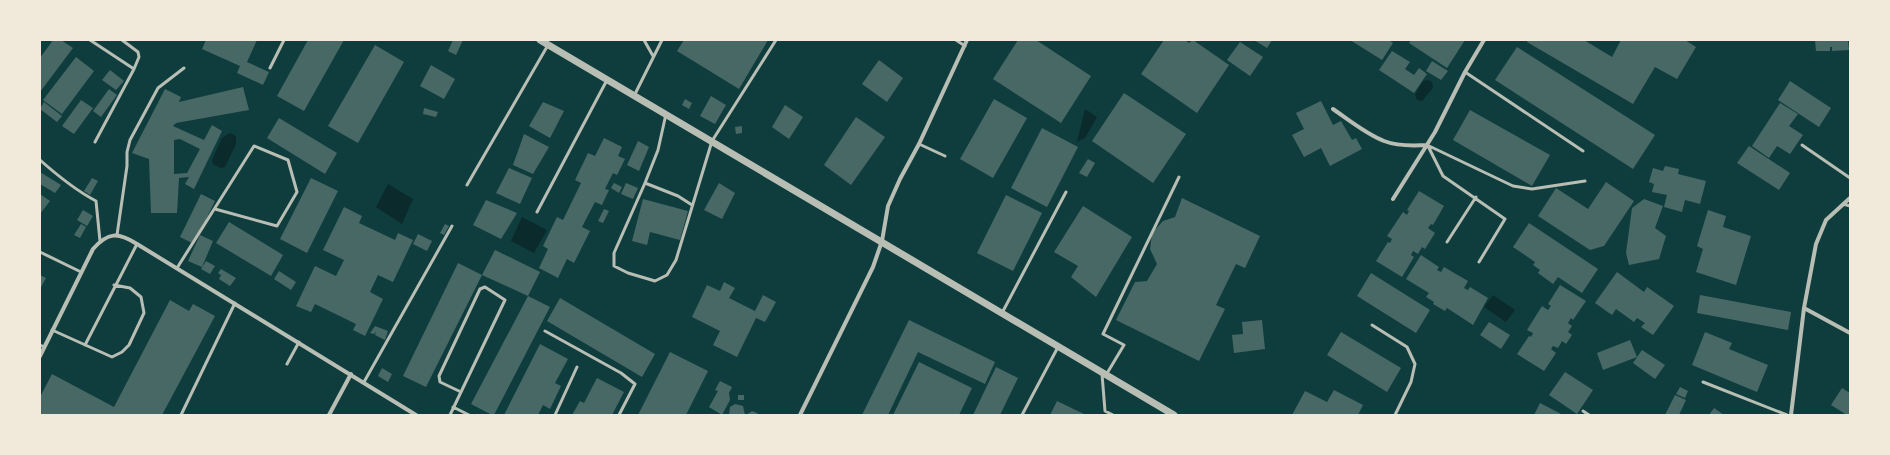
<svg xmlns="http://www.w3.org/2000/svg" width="1890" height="455" font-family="'PT Serif',serif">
	<rect width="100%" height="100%" fill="#0f3d3e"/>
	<!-- water -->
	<path fill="#0a2a2b" d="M1428,80L1432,82L1433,88L1422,101L1417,100L1415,95L1423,81Z
		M1085,109L1097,117L1085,138L1077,142Z
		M230,133L236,136V144L225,167L221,168L213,164L212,160L222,138Z
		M388,184L413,199L402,224L376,207Z
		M522,217L547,230L534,253L511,241Z
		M1493,295L1515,310L1506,322L1484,307Z"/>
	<!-- building -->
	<path fill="#486865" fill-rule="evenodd" d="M53,40H61L73,48L40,92V58Z
		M206,40H257L247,62L269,72L263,85L237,73L240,66L202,49Z
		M308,40H344L304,111L277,96Z
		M453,40H463L456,55L448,51Z
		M684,40H768L739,89L677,51Z
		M1018,40H1036L1091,76L1061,123L993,79Z
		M1164,40H1185L1189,43L1193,40L1229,65L1197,113L1141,74Z
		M1254,40H1272L1267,48Z
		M1350,40H1389L1393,43L1382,60Z
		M1411,40L1448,41L1465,40L1447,68L1409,43Z
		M1528,40H1584L1612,57L1621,40H1685L1696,47L1677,79L1655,67L1633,104L1527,42Z
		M1815,40H1848L1849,50L1832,51V47H1830V51H1816Z
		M1240,42L1263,57L1250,76L1227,60Z
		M375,45L404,62L358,143L328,126Z
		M1517,47L1655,135L1633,169L1495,80Z
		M1392,51L1410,62L1405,69L1414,75L1419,68L1427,74L1414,93L1379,70Z
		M76,57L94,71L62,114L43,100Z
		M879,60L903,78L887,102L862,84Z
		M1432,61L1448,71L1441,80L1426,71Z
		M431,65L455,79L444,99L420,86Z
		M110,70L124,81L116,90L102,80Z
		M1790,81L1831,108L1819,127L1778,100Z
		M243,87L249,110L176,123L173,126L204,140L212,125L222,131L194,189L185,184L189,177L179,178L177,213H151L149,159L132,153L165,89L181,97L179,102ZM180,139L200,149L187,173L174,174V140Z
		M109,89L117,95L101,117L93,111Z
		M1124,93L1186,134L1153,183L1092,141Z
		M711,96L726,105L715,124L700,116Z
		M685,99L692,103L689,109L682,105Z
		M994,99L1027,118L993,178L960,159Z
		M81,100L93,108L74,134L62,126Z
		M1321,101L1333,125L1341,121L1352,140L1356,138L1362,149L1330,166L1321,148L1304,157L1292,135L1304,129L1296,113Z
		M44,102L62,116L57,122L40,109Z
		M543,102L564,111L550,138L529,126Z
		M1780,103L1798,114L1789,126L1803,135L1790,154L1777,146L1769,158L1752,146Z
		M785,105L803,117L789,139L772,127Z
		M424,108L438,112L436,117L423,114Z
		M1470,110L1550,155L1532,186L1453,140Z
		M856,117L885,137L851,185L824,165Z
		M279,118L337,153L325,174L267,138Z
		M742,126V133L736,134L735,127Z
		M1042,128L1078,147L1047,207L1011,188Z
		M524,134L549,147L533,174L513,165Z
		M604,138L622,147L618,156L625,159L617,175L613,173L605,189L609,190L602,205L595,202L582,227L590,231L574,263L567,259L558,278L539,268L548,249L543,246L557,217L563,220L581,183L575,180L588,153L595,156Z
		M638,141L649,147L639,171L627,165Z
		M1749,146L1790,173L1779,190L1737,163Z
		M1088,159L1095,163L1087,177L1079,173Z
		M1665,166L1679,169L1678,174L1706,181L1700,204L1685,200L1682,212L1664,207L1667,195L1652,192L1654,184L1649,182L1653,168L1663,171Z
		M509,168L532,178L520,204L496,193Z
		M40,172L61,185L55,193L40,184Z
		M92,178L98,181L90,195L84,191Z
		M311,178L338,191L307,253L280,239Z
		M1606,182L1634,201L1604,246L1590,250L1538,216L1556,188L1588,209Z
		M614,183L622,187L619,193L611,188Z
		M626,183L638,188L633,199L621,194Z
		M719,183L735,193L722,219L704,210Z
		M1419,191L1444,206L1433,225L1431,224L1428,228L1435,233L1425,249L1422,247L1418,254L1413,251L1411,255L1414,257L1402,277L1376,261L1388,242L1390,243L1392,239L1387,236L1403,212L1407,215L1409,211L1407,210Z
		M40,194L50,201L40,214Z
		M201,194L215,201L194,244L180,237Z
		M1006,195L1042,213L1013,271L977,253Z
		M1182,198L1260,236L1245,268L1236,264L1216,305L1225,309L1199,361L1116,320L1135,282L1147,281L1157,264L1150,249L1152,233L1163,221L1175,217Z
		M643,199L688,211L680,240L650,232L647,245L632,241Z
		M1644,199L1663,206L1655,228L1666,236L1659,259L1629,265L1626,253L1632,208Z
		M486,200L517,213L501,239L473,225Z
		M1083,206L1132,237L1096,297L1071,277L1078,266L1054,252Z
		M344,207L362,216L359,223L395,240L398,233L413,240L393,282L378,275L370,292L383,299L365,336L353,330L356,324L315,304L311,312L296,306L315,266L336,276L344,260L323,250Z
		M604,209L609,211L603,223L598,221Z
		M83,210L93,216L87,226L77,220Z
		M1708,210L1726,216L1723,227L1751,236L1736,285L1696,272L1703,249L1697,246Z
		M229,222L283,255L271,276L216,243Z
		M1529,223L1598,269L1582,293L1558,277L1553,284L1538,273L1540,270L1533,265L1535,262L1513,247Z
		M81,224L86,227L80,238L74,235Z
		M445,224L449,226L444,235L440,233Z
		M418,234L432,241L427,251L413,244Z
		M200,235L213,241L202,267L188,261Z
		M495,250L540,272L528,296L550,307L494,415H492L471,404L528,296L482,275L426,387L403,376L458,263L482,275Z
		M1421,255L1439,267L1437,270L1441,272L1444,267L1468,281L1464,288L1468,290L1470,287L1488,298L1473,325L1447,308L1445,311L1433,304L1434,302L1426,297L1429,293L1406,279Z
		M206,261L215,266L210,274L201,269Z
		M221,269L236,278L230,286L219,279L221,275L218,273Z
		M279,271L296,282L291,290L274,279Z
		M1617,272L1644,292L1647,287L1674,306L1653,335L1641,327L1645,323L1637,318L1634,322L1616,309L1612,315L1595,303Z
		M1371,273L1430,310L1416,333L1357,296Z
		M40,275L46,278L40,289Z
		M724,282L735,288L729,298L755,311L763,295L776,302L765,322L756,318L737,357L713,345L720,331L692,317L707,285L720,291Z
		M1560,285L1586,301L1573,320L1571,318L1568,323L1572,326L1568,332L1572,335L1566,344L1562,341L1558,348L1553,346L1551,349L1556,353L1544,371L1517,354L1529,336L1531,337L1533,333L1527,330L1542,306L1548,310L1551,306L1548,304Z
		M1700,295L1791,312L1788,330L1697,313Z
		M560,298L655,354L642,377L547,321Z
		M170,300L189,311L193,304L215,316L162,415H40V397L52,374L114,407Z
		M909,320L995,362L985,384L918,352L888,415H862Z
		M1262,320L1265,349L1234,353L1232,335L1243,334L1242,322Z
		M1489,322L1510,335L1501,349L1480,335Z
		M375,326L388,331L385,340L375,335L376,332L374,334L370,333Z
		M1341,332L1401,368L1387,392L1327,355Z
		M1705,332L1732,343L1729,349L1768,365L1757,392L1692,365Z
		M1630,340L1637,357L1603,370L1597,353Z
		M540,344L568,359L555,383L561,386L550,409L543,405L538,415H504Z
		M1642,350L1665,365L1655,379L1633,363Z
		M670,352L708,371L686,415H638Z
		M919,362L972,388L959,415H893Z
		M996,367L1018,378L1000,415H973Z
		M382,368L392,374L388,382L378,376Z
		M1565,372L1593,390L1577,414L1549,395Z
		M597,378L624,392L612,415H572L580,401L584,403Z
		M720,381L732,387L729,393L730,400L722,415L709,407L718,391L715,390Z
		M1680,387L1688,391L1685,398L1676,394Z
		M1842,388L1850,393V415H1847L1831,405Z
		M1334,390L1363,405L1358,415H1292L1305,391L1327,402Z
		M738,395H744V400H738Z
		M1675,395L1686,400L1679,415H1665Z
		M1057,401L1086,415H1050Z
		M1540,403L1563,415H1534Z
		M735,404L743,406L745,415H729L730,407Z
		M1714,408L1724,415H1709Z
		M752,411L757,413L759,415H746Z"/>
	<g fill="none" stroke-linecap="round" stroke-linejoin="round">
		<!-- service -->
		<path stroke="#b8beb3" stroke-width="3" d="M90,40L134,69L139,57L138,52L122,40
			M644,40L653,56
			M956,40L965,46
			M270,68L284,40
			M1465,72L1583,151
			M634,96L662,40
			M666,114L658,150L645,183L678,196L692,205
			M95,142L134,69
			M919,144L945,156
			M1427,145L1513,186L1532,189L1585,181
			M1802,145L1850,178
			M1428,146L1443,176L1505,219L1479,262
			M40,160C58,176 75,190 96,201L100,241
			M645,183L614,253V266L628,273L655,281L667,275L676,260L712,141L776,40
			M467,185L548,45
			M1843,204L1850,206
			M537,212L607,80
			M117,235L127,166V152L130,140L158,88L184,68
			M1447,242L1476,197
			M40,252L81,272
			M177,268L254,146L288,160L297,192L277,226L215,209
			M1002,313L1066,192
			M1372,325L1407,347L1415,364L1411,382L1395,415
			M52,330L112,357L122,352L129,345L144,313L141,297L130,288L114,285
			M545,331L621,373L635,384L619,415
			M40,345L44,347
			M85,345L137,244
			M287,364L299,342
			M1102,374L1105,411L1113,415
			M1106,375L1124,345L1103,334L1179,177
			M364,382L452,226
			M1703,382L1787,415
			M453,407L469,415
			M1583,411L1589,415
			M181,415L235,303
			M450,415L505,300L485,287L480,289L439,376L440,382L461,392
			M555,415L577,367
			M1022,415L1058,347"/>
		<!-- minor -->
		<path stroke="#b8beb3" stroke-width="4" d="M1333,109C1349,120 1366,134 1384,141C1397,146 1413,146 1427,145
			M1393,199L1435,132L1465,72L1484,40
			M1804,308L1850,333
			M40,356L93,249C108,232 118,232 137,244L416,415
			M329,415L351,374
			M800,415L873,267L882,241L888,206L900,179L919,144L967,40
			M1791,415L1804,308L1816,244L1826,220L1850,198"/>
		<!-- tertiary -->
		<path stroke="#b8beb3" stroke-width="7" d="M540,40L1174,415"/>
	</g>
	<!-- border -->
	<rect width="1890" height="455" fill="none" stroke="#f1e9da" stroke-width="82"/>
</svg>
